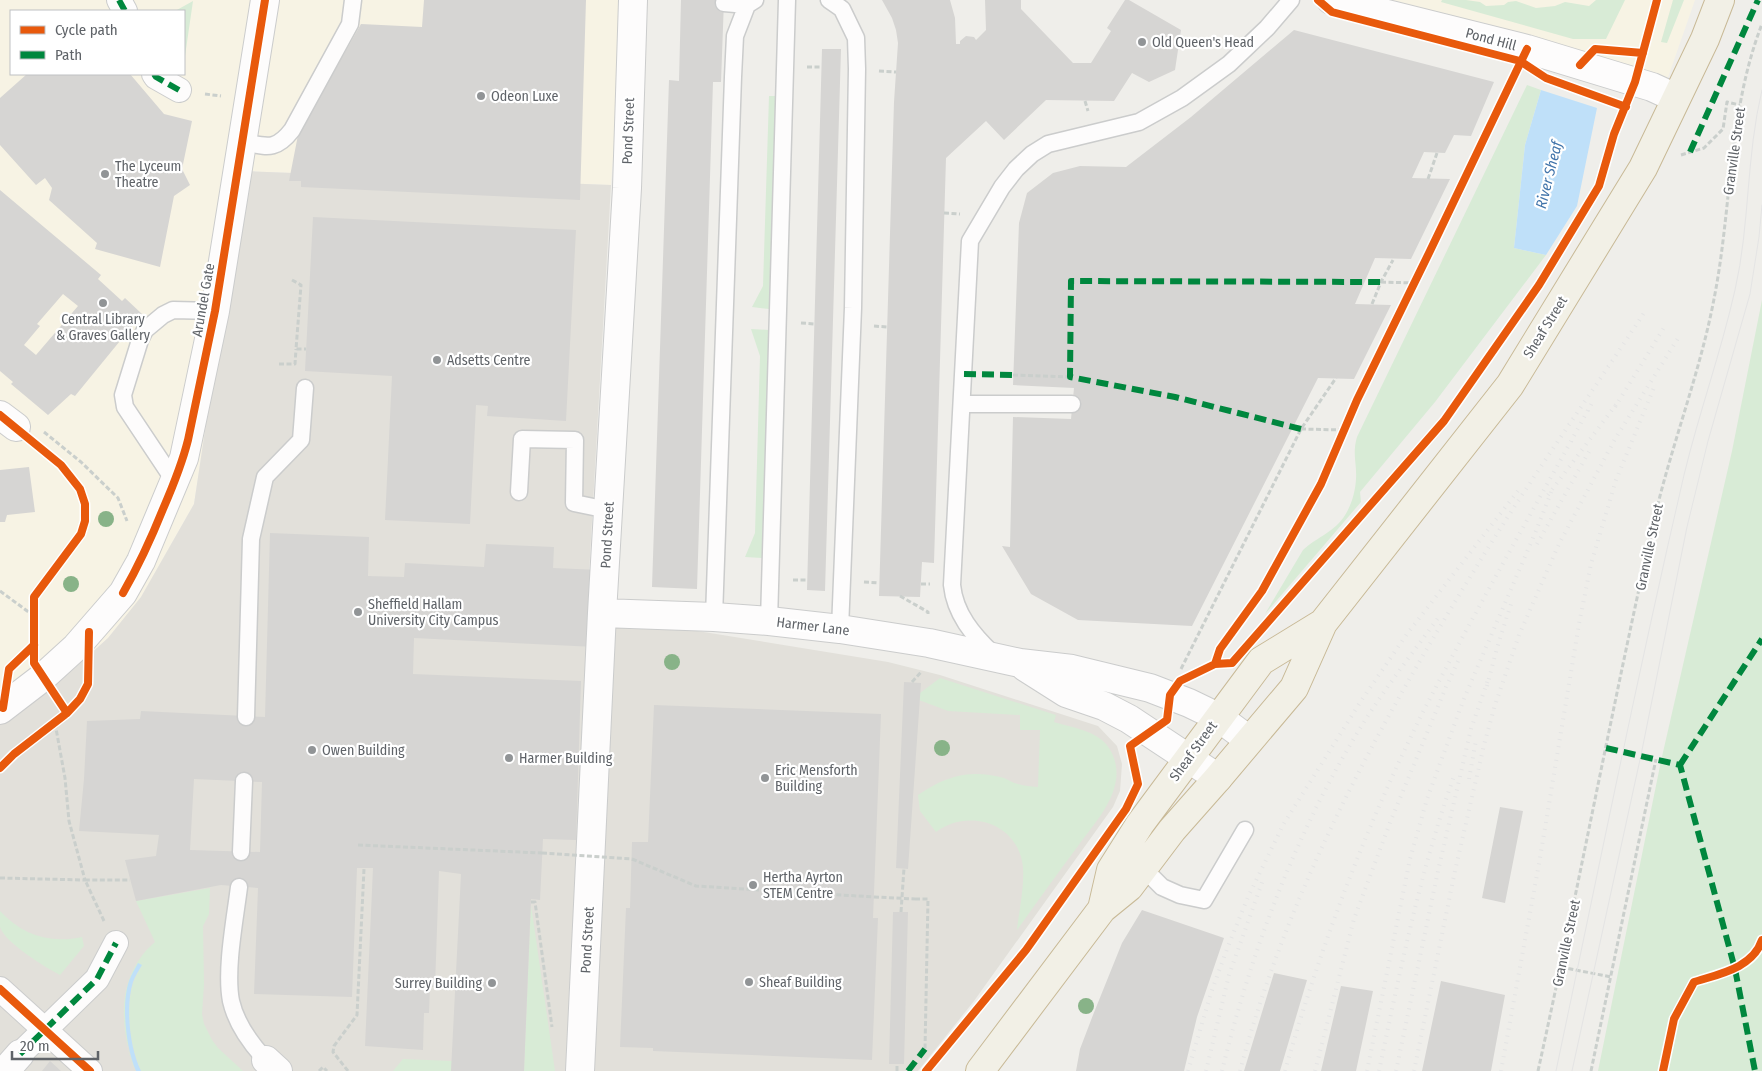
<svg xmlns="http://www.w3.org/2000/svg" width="1762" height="1071" font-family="'Fira Sans Condensed',sans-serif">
	<rect width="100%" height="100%" fill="#efeeea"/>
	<!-- commercial -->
	<path fill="#f7f3e4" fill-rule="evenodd" d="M0,0H624L611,185L244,171L194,504L141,597L108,638L68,674L0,724ZM11,11H184V74H11Z
		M1361,0H1695L1665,86Z"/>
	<!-- education -->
	<path fill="#e2e0da" d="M244,171L611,185L586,627H673L888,662L940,675L1098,726L1117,746L1122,764L1120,791L1113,807L974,1001L918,1071H0V724L68,674L108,638L141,597L194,504Z"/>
	<!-- green -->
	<path fill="#d8ebd6" d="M1442,0H1466L1480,2L1486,6L1504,5L1508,2L1516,1L1536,8L1555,6L1565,2L1589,6L1596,0H1625L1606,39H1573L1441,2Z
		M1673,0H1684L1667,43L1661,42Z
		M193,1L185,56L184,57V11H175Z
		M1527,85L1541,90L1525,145L1514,248L1546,255L1435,402L1360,492L1361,502L1265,614L1303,550C1311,542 1322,537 1331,530C1347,519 1355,498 1356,479C1357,463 1352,454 1357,437Z
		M769,96H776L769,309L752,307L763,286Z
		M1762,300V1071H1598L1661,761L1732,451Z
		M751,329L769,330L762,558L745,557L755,533L760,356Z
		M940,678L1056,715L1054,722C1070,727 1092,730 1104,742C1115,753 1119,770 1115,785C1110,807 1091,828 1078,846C1057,874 1037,902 1017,930C1019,911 1026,879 1022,861C1014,821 966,809 936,832L920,811L918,795C946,776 970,769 1004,778C1009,780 1013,783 1018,784C1024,786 1031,786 1038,787L1040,730H1020V715L948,711L919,700L920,693Z
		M210,888L209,914L203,926L204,984L202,1014L204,1024L212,1040L218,1048L243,1071H141C130,1047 125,1008 133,983C135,977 139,971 141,965L129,981L126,1000L128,1048L135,1071C125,1047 119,1005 129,980C134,965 143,952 155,942L136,901Z
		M531,905L555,1071H524Z
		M0,911C22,935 50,944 82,937L84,946L60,975C45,967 5,943 0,927C0,923 0,916 0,911Z
		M403,1059L452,1061L451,1071H393Z"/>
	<!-- water -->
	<path fill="#bfe0f9" d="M1541,90L1597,108L1577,206L1546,255L1514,248L1525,145Z
		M138,963L142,965C139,970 135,976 133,982C125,1007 130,1049 141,1071H136C126,1048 121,1005 129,981C131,975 135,969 138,963Z"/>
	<!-- building -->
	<path fill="#d6d5d3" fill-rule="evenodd" d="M424,0H586L580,200L301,187V181H289L298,135L361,24L422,27Z
		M681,0H724L721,82H713L697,589L652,587L669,80L679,81Z
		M882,0H950L955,18L956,44H960V41L966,36L974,37L976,40L986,30L985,0H1021V9L1073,63H1091L1111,31L1107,28L1125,0H1129L1181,30L1175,70L1149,82L1132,73L1114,101L1046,100L1004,140L986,121L946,158L934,563L922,562L920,597L879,596L894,102L898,43L896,30L892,18Z
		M1294,30L1494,82L1471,136L1454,135L1445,153L1424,152L1412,178L1450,179L1411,259L1375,258L1355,304L1391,305L1354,379L1318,378L1192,626L1078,620L1031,594L1002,546L1010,547L1013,417L1071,419L1074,388L1013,385L1019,223L1027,193L1053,173L1080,166L1126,167L1191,117Z
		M822,49H841L825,591L807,590Z
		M27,74H130L164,114L192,121L182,169L190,185L174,196L160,267L95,249L97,243L49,200L52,188L45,178L36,185L0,145V98Z
		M0,190L101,275L98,279L122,301L125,298L142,314L75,396L71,394L48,415L11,384L13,382L0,371ZM63,294L78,306L36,355L24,345L40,326L37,324Z
		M313,217L576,230L566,421L487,416L488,406L476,405L470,524L385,520L392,376L305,371Z
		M29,467L35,512L7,515L5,522H0V470Z
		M270,533L369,537L368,576L404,577L405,563L484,567L486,544L554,547L553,568L600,570L595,647L414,638L413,674L581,681L576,840L543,839L540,900L531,899L524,1071H451L461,874L439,871L435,987H430L429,1013H424L423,1050L365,1046L373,868H357L352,997L254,994L258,888L221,885L136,901L125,860L156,856L159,835L79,831L84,779L87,721L140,719L141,711L265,717ZM194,779L262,782L260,852L190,850Z
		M904,682L921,683L908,869L896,868Z
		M654,705L881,714L873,918H878L872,1060L653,1051V1048L620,1047L626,908H630L632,842H648Z
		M1500,807L1523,811L1505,903L1482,898Z
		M1142,910L1224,938L1197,1017L1184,1071H1076L1080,1049L1093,1015L1122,943Z
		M893,912H908L904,1064H889Z
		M1274,973L1307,980L1280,1071H1244Z
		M1441,981L1505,995L1491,1071H1422Z
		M1341,986L1373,991L1356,1071H1321Z
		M50,1061L61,1071H42Z"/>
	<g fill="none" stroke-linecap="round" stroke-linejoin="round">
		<!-- service casing -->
		<g stroke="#cbcccc" stroke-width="19">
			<path id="service" d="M829,0L842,9L856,38L857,69L853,308L840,629
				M724,3L747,5L755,0
				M242,142C266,146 275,152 292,130L350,24L353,0
				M962,404H1072
				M175,482L125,407L123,395L140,340L145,330L163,315L173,310L215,311
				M519,492L522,439L575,440L574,503L608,510
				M714,617L733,77L735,36L747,5
				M769,621L787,0
				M993,654C973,635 955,614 952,585L970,241L1002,187L1016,169L1032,154L1048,144L1139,122L1182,98L1229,64L1267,28L1291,0
				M246,717L251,539L265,477L301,440L305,388
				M241,852L244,781
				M1143,868L1162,887L1180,895L1204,900L1245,830
				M239,887C235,919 225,970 231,1001C236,1023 251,1044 266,1060"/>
		</g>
		<!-- pedestrian casing -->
		<g stroke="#cbcccc" stroke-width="26">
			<path id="pedestrian" d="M119,0L125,11
				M154,74L156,77L179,90
				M0,989L90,1071
				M20,1054L97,979L116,943"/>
		</g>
		<!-- minor casing -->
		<g stroke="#cbcccc" stroke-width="30">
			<path id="minor" d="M1331,0L1527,49L1652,87L1676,98
				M0,415L16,427
				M602,613L714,617L769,621L840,629L929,643L1020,663L1072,669L1150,688L1189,703L1218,717L1249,740
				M1025,667L1066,693L1104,706L1129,719L1218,778
				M266,1060L278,1071
				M5,1071L20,1054
				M580,1071L602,613L627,188L633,0"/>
		</g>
		<!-- tertiary casing -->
		<g stroke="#cbcccc" stroke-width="30">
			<path id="tertiary" d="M0,710L43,677L76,647L123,593L141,561L184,458L215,311L265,0"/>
		</g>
		<!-- trunk casing -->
		<g stroke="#c8b996" stroke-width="30">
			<path id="trunk" d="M1102,909L1111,870L1140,824L1261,661L1323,623
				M980,1071L1102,909L1129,887L1172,830L1218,778L1294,688L1323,623L1510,385L1643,168L1705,39L1720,0"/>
		</g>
		<!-- path -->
		<path stroke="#cacfcc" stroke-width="3" stroke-dasharray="5 2.5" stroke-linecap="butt" d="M807,67H822
			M879,71L896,72
			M205,94L221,96
			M1085,101L1088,111
			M1681,155L1704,148L1723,129L1727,102L1740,105
			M1428,179L1437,153
			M944,213L960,214
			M292,280L301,285L296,349H306
			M1381,282L1414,283
			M1372,304L1381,282L1393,260
			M801,323L815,324
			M874,326L887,327
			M279,364H295L296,349
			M1013,375L1070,377
			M1301,429L1344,430
			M44,432L81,462L118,498L127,521
			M793,580H807
			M864,582L879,583
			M921,584H930
			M0,591L34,616
			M900,596L928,612V614
			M1181,669L1301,429L1336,378
			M912,682L922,671
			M358,845L542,853
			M632,859L696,886L874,897
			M0,878L85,880L69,821L65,778L55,723
			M915,899H928L925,1049
			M531,902H535L552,1027
			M901,912L904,868
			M104,921L85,880H130
			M1561,967L1611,977
			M319,1071L323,1067L327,1071
			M348,1071L333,1052L334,1046L357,1015L364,869
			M897,1071V1064
			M1538,1071C1579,885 1614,698 1656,512C1673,441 1700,372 1714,299C1732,208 1728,111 1762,24
			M1591,1071L1656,759"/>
		<!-- service -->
		<use href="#service" stroke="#fdfcfc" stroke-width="16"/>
		<!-- pedestrian -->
		<use href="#pedestrian" stroke="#fdfcfc" stroke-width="24"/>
		<!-- minor -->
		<use href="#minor" stroke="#fdfcfc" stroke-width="28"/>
		<!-- tertiary -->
		<use href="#tertiary" stroke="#fdfcfc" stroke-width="28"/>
		<!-- trunk -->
		<use href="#trunk" stroke="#f2f0e6" stroke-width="28"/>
		<!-- tram -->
		<path stroke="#e4e4e4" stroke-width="1" d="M1556,1071C1598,872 1638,673 1684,475C1699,413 1721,352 1735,290C1750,225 1746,156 1762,90
			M1572,1071L1641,755L1687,527L1708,441L1750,294L1759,237L1762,205"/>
		<!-- rail -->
		<path stroke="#e4e4e4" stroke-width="4" stroke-dasharray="1 6" stroke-linecap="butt" d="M1615,407L1665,326
			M1548,495L1618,402
			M1537,544L1590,450
			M1487,686L1497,648L1511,604
			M1469,779L1476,740
			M1188,1071L1211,993L1227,949L1248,897L1283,825L1361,701L1407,634L1521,487
			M1206,1071L1229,975L1264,877
			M1222,1071C1251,952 1295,835 1359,730C1383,691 1411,655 1438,618
			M1240,1071C1287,893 1376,730 1472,574C1526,485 1587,400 1644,313
			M1285,1071C1320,948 1366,826 1423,712C1477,607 1537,504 1593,401
			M1315,1071L1354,919L1391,820L1446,687L1459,659
			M1367,1071L1410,859L1427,799L1463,701L1536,531L1552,490
			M1379,1071C1400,971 1420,872 1454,776
			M1396,1071L1438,871L1471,729L1488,680
			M1414,1071L1455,871L1484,745L1495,705L1519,635L1559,544L1615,439L1680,335
			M1501,1071L1540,858L1579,624L1591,564L1616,480L1655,385"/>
		<!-- path-bridge -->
		<path stroke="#cacfcc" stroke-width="3" stroke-dasharray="5 2.5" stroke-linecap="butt" d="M542,853L632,859
			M874,897L915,899"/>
		<!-- quiet -->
		<path stroke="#00873e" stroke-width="6" stroke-dasharray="12 6" stroke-linecap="butt" d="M119,0L125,11
			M154,74L156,77L179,90
			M1690,152L1758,0
			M964,374L1013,375
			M1301,429L1175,397L1070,377L1071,281L1381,282
			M1606,748L1680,765L1735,969L1755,1071
			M1680,765L1762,639
			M20,1054L97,979L116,943
			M908,1071L925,1049"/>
		<!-- cycleway casing -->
		<g stroke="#fff" stroke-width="11">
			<path id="cycleway" d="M1318,0L1332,12L1520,61L1546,78L1626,107
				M1580,65L1595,49L1643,53
				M0,415L61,465L80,489L85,504V521L81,534L34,597V663L67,713L14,754L0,768
				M123,593C139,565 151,539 163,509C173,486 182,464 188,440L215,311L265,0
				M1215,664L1220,649L1262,591L1321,484L1357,400L1429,253L1527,49
				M3,708L9,669L34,645
				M67,713L80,699L88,684L89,632
				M0,989L90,1071
				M926,1071L1026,950L1126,809L1138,784L1130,746L1167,720L1170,695L1180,681L1215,664L1232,663L1444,421L1539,285L1599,186L1614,134L1635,82L1657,0
				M1663,1071L1674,1019L1694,982C1719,974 1753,968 1762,940"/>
		</g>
		<!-- cycleway -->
		<use href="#cycleway" stroke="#e8590c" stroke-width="8"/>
	</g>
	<!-- trees -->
	<g fill="#88b388">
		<circle cx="106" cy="519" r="8"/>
		<circle cx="71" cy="584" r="8"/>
		<circle cx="672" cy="662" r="8"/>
		<circle cx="942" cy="748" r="8"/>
		<circle cx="1086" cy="1006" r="8"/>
	</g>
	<!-- markers -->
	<g fill="#919496" stroke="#fff" stroke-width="2">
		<circle cx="1142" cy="42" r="5"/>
		<circle cx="481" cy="96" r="5"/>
		<circle cx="105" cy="174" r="5"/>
		<circle cx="103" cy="303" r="5"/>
		<circle cx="437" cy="360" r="5"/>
		<circle cx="358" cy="612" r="5"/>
		<circle cx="312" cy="750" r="5"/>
		<circle cx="509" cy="758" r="5"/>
		<circle cx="765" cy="778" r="5"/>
		<circle cx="753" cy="885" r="5"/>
		<circle cx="749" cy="982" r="5"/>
		<circle cx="492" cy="983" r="5"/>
	</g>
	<g text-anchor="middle" stroke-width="4.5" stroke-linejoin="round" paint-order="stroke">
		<!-- street labels -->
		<g font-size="14" fill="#5f6368" stroke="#fff">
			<text transform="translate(1491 39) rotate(15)" y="5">Pond Hill</text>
			<text transform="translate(628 131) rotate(-88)" y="5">Pond Street</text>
			<text transform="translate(1734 151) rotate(-82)" y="5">Granville Street</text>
			<text transform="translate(203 300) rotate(-80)" y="5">Arundel Gate</text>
			<text transform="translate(1545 327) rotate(-58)" y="5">Sheaf Street</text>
			<text transform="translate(607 535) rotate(-87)" y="5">Pond Street</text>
			<text transform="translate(1649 547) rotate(-78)" y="5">Granville Street</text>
			<text transform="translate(813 626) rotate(7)" y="5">Harmer Lane</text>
			<text transform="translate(1193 751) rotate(-54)" y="5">Sheaf Street</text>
			<text transform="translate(587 940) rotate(-87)" y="5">Pond Street</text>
			<text transform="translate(1566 943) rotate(-78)" y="5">Granville Street</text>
		</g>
		<!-- poi labels -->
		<g font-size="14" fill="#5f6368" stroke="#fff" text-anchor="start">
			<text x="1152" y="47">Old Queen's Head</text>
			<text x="491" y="101">Odeon Luxe</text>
			<text x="115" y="171">The Lyceum<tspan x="115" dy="16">Theatre</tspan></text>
			<text x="103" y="324" text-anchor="middle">Central Library<tspan x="103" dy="16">&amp; Graves Gallery</tspan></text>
			<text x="447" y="365">Adsetts Centre</text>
			<text x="368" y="609">Sheffield Hallam<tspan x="368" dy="16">University City Campus</tspan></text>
			<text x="322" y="755">Owen Building</text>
			<text x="519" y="763">Harmer Building</text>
			<text x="775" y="775">Eric Mensforth<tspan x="775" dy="16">Building</tspan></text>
			<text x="763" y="882">Hertha Ayrton<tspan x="763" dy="16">STEM Centre</tspan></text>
			<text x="759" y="987">Sheaf Building</text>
			<text x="482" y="988" text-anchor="end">Surrey Building</text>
		</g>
		<!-- water labels -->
		<g font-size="15" font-style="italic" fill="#4174aa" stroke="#fff">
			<text transform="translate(1549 175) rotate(-76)" y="5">River Sheaf</text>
		</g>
	</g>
	<!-- legend -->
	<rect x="10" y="10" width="175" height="65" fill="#ffffff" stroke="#bfc1c3"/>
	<rect x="20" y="26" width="25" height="8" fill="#e8590c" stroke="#bfc1c3"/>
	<text x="55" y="35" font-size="15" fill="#5f6368">Cycle path</text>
	<rect x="20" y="51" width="25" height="8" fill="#00873e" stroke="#bfc1c3"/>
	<text x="55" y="60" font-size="15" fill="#5f6368">Path</text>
	<!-- scale -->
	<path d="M12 1051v8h86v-8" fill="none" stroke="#5f6368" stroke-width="2.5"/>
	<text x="20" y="1051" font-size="15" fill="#5f6368" stroke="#ffffff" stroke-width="4" paint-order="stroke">20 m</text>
</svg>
